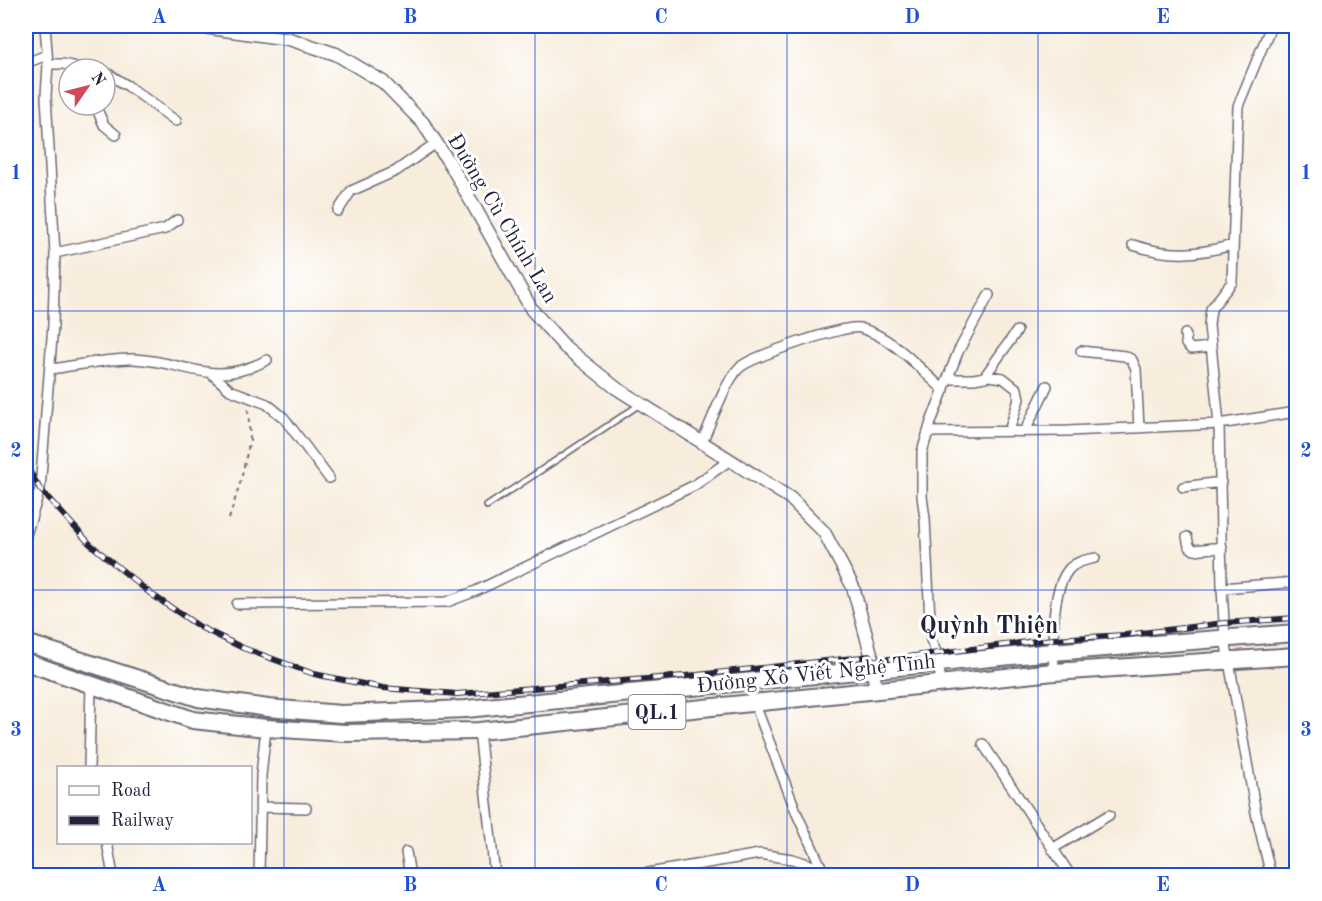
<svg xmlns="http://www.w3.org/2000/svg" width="1322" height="901" font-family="'Old Standard TT',serif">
	<rect width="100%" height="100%" fill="#fff"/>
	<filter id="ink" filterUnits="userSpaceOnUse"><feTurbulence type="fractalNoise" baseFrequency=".0167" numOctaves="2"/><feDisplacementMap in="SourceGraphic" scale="12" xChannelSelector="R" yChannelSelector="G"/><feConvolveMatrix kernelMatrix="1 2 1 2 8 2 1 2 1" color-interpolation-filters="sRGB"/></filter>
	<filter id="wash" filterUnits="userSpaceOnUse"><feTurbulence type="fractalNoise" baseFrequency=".008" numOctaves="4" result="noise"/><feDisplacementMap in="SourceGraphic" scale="24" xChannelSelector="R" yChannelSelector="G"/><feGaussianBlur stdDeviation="1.35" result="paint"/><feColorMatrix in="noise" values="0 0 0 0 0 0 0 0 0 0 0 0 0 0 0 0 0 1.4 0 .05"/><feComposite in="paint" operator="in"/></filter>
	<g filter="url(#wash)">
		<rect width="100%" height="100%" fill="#f8eddd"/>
	</g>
	<g filter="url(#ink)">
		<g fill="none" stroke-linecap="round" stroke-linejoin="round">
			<!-- service casing -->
			<g stroke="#6d6974" stroke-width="8">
				<path id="service" d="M487,506L639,405"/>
			</g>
			<!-- minor casing -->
			<g stroke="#6d6974" stroke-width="12">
				<path id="minor" d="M26,63L47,55
					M48,64H63L86,69
					M105,72L128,86L176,121
					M95,105L104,125L116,135
					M338,211L351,191L396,171L436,143
					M1133,245C1170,257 1195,255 1233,245
					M55,253L165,229L177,220
					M1185,334L1186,344L1191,349L1211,347
					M1081,351L1125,356L1132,360L1136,369L1139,428
					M51,369C75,366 109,358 133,359C187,361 212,389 267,360
					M212,374L230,390L267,404L284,418L329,478
					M985,376L1017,331
					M949,379H974L989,376L1003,378L1017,389L1019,399L1009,431
					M1025,431L1047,386
					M928,432L1068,431L1219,424L1296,412
					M702,442C711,423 725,382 739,368C750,357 846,324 860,328C895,338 918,368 944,390
					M1183,487L1221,482
					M26,535L40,489L53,325L55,253L46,96L48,64L45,26
					M1187,537L1189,546L1194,550L1222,547
					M1222,588L1296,582
					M237,604L447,602L476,591L695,485L730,460
					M1054,672C1053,645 1050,589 1070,568C1077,561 1087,560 1095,558
					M941,683L937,654L931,640L925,519L922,496V452L931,422L958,352L989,295
					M754,702L797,814L823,871
					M479,731L495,876
					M983,744L1071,876
					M89,768L91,685
					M261,807L306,808
					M107,842L113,876
					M1052,849L1109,815
					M406,852L410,876
					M259,876L261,776L266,728
					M631,876L760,854L792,859L814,866L831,876
					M1271,876L1256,813L1225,639L1222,588L1219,424L1209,325L1211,309L1232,282L1238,106L1271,26"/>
			</g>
			<!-- tertiary casing -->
			<g stroke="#6d6974" stroke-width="15">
				<path id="tertiary" d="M196,26L289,39L336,54L383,82L423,123L452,167L532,310L565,347L616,388L790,498L824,532L853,587L873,661L875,689"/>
			</g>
			<!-- trunk casing -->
			<g stroke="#6d6974" stroke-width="20">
				<path id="trunk" d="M26,643L198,698L268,708L341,714L466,709L1053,652L1296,633
					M26,662L193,720L266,728L345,733L479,731L1054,672L1296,656"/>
			</g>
			<!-- path -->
			<path stroke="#6d6974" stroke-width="2" stroke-dasharray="4.5 4.5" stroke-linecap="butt" d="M229,519L241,480L250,439L248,408"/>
			<!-- service -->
			<use href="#service" stroke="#fff" stroke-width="4.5"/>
			<!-- minor -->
			<use href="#minor" stroke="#fff" stroke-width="9"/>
			<!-- tertiary -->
			<use href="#tertiary" stroke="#fff" stroke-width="12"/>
			<!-- trunk -->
			<use href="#trunk" stroke="#fff" stroke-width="16"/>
			<!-- rail casing -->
			<g stroke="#22223b" stroke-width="6">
				<path id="rail" d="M26,465L40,489L90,544L151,594L200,627L243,648L314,674L383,688L457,694L697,675L871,656L873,661L1053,639L1125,635L1224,623L1296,618"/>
			</g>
			<!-- rail -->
			<use href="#rail" stroke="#fff" stroke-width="4" stroke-dasharray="11" stroke-linecap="butt"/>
		</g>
	</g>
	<!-- grid -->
	<path fill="none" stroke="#1d4ed8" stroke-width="1.5" stroke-opacity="0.55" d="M284,26V876M535,26V876M787,26V876M1038,26V876M26,311H1296M26,590H1296"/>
	<g text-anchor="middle" stroke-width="6" stroke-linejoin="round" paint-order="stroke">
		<!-- shield labels -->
		<rect fill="#fff" stroke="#646476" stroke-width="1.5" x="628.5" y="695" width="57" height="34" rx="4.5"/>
		<g font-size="20" font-weight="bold" fill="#22223b">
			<text x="657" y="719">QL.1</text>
		</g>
		<!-- street labels -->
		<g font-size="21" fill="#22223b" stroke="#fff">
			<text transform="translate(503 218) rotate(59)" y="7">Đường Cù Chính Lan</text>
			<text transform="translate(816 673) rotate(-6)" y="7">Đường Xô Viết Nghệ Tĩnh</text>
		</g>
		<!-- quarter labels -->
		<g font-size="24" font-weight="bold" fill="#22223b" stroke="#fff">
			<text x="989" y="633">Quỳnh Thiện</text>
		</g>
	</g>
	<!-- margin -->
	<rect width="1322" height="901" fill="none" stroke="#fff" stroke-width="66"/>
	<!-- legend -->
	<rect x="57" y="766" width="195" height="78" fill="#ffffff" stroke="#a7a7b1" stroke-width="1.5"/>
	<rect x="69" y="786" width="30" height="9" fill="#ffffff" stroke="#a7a7b1" stroke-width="1.5"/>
	<text x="111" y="796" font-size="18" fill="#22223b">Road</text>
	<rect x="69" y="816" width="30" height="9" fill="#22223b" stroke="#a7a7b1" stroke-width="1.5"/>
	<text x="111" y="826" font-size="18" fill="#22223b">Railway</text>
	<!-- north arrow -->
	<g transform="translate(87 87) rotate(55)"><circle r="28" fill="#ffffff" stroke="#a7a7b1" stroke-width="1.5"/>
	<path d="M0-4.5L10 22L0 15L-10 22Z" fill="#d1495b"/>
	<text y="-9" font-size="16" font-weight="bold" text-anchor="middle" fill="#22223b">N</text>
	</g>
	<rect x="33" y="33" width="1256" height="835" fill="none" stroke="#1d4ed8" stroke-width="2"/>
	<g font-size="20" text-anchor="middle" font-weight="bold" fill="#1d4ed8">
		<text x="159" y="23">A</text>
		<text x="410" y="23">B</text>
		<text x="661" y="23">C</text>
		<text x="912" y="23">D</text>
		<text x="1163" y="23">E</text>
		<text x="16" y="179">1</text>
		<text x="1306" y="179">1</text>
		<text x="16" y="457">2</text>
		<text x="1306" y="457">2</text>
		<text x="16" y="736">3</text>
		<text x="1306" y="736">3</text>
		<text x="159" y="891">A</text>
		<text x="410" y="891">B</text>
		<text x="661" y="891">C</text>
		<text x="912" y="891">D</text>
		<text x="1163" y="891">E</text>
	</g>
</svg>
